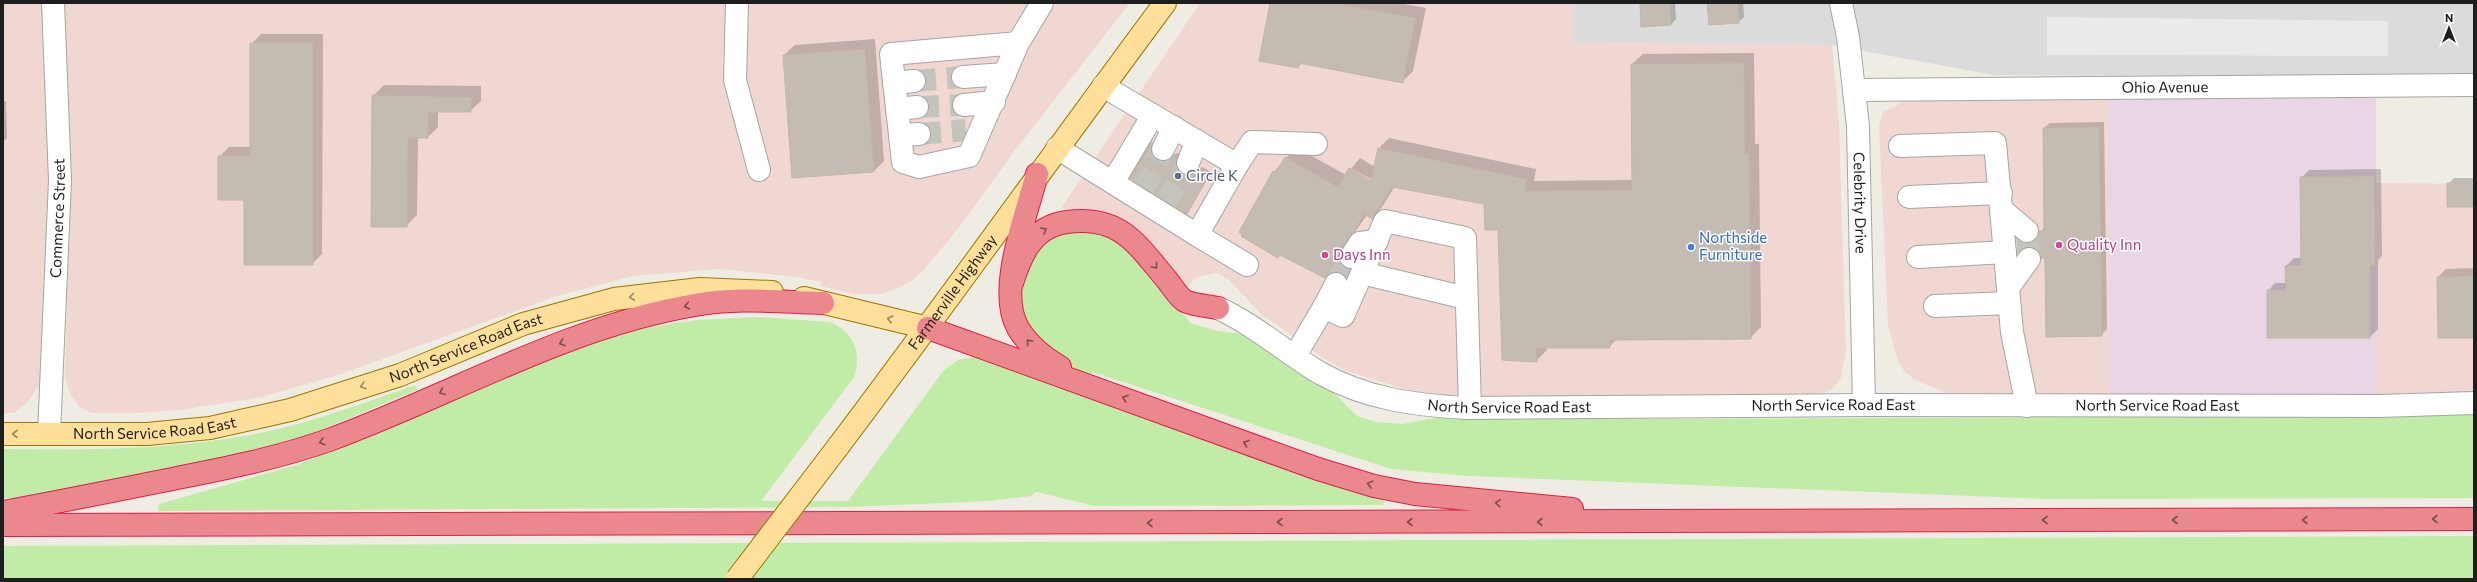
<svg xmlns="http://www.w3.org/2000/svg" width="2477" height="582" font-family="Commissioner,sans-serif">
	<rect width="100%" height="100%" fill="#efede3"/>
	<!-- residential -->
	<path fill="#dcdbdb" d="M1572,3H2474V78L1993,75L1832,45L1572,43Z"/>
	<!-- commercial -->
	<path fill="#f1d7d2" d="M3,3H44L51,163L41,383L27,403L14,413H3Z
		M63,3H1130L1016,149L958,229L922,272L910,282L895,289L881,294H854L820,286L821,282L797,277L719,269L633,276L557,296L338,375L262,397L180,410L136,413H91L79,406L71,396L65,379L70,173Z
		M1200,3H1572V43L1832,45L1839,122L1844,287L1846,351L1841,378L1832,389L1819,395L1458,398L1421,394L1346,371L1325,359L1261,314L1229,280L1221,275L1215,273L1202,276L1194,279L1187,289L1120,221L1111,215L1088,210L1068,211L1062,207Z
		M2107,98L2110,395H1961L1946,393L1915,380L1904,371L1898,361L1888,325L1879,126L1883,112L1903,102L1910,101Z
		M2376,183L2474,184V393L2377,395Z"/>
	<!-- industrial -->
	<path fill="#e9d5e3" d="M2376,97L2377,395H2110L2107,98Z"/>
	<!-- grass -->
	<path fill="#c1eca7" d="M1058,228L1113,234L1176,302L1190,323L1217,331L1237,333L1257,340L1331,390L1357,416L1376,422L1402,424L1441,417L1690,419L2474,415V498L2044,499L1469,476L1391,469L1092,372L1090,377C1072,367 1051,355 1037,340C1014,316 1020,271 1036,245C1040,238 1052,233 1058,228Z
		M758,317L830,322C854,332 862,353 854,377L761,501H848L944,370L958,360L979,356L1385,499L1383,505L1095,506L1036,492L1031,496L990,501L850,507L158,511L159,504L300,464L588,343L649,327L696,320Z
		M415,385L417,390L299,439L190,472L22,498H3V449C80,450 156,450 232,438C295,429 355,406 415,385Z
		M2474,536V579H3V546Z"/>
	<!-- parking -->
	<path fill="#eaeaea" d="M2047,17L2388,21V56L2047,55Z"/>
	<!-- shadow -->
	<path fill="#0003" fill-rule="evenodd" d="M1271,3H1399L1426,8L1413,71L1403,81L1303,62L1298,67Z
		M1641,3H1675L1676,19L1671,24Z
		M1708,3H1743L1744,17L1738,22Z
		M261,34H323L322,254L312,264L245,199L219,157L229,147H251V44Z
		M875,39L884,161L874,171L784,55L795,45Z
		M1754,53L1755,144H1759L1761,327L1750,338L1617,339L1609,347H1546L1547,350L1536,361L1499,229L1485,203L1395,186L1382,207L1372,218L1367,215L1350,239L1357,266L1346,276L1274,172L1296,147L1346,175L1360,158L1375,167L1379,148L1389,138L1536,169L1534,181L1633,180L1632,64L1643,54ZM1352,169L1376,182L1375,184L1352,171Z
		M384,85L481,86V101L470,111H438V127L428,137H418L417,215L406,226L373,96Z
		M3,101H6L7,138L3,142Z
		M2104,122L2107,329L2101,335L2046,257L2037,248L2031,246L2023,247L2019,250V240L2024,235L2030,238H2037L2045,226L2044,128L2050,123Z
		M1154,141L1155,153L1160,158L1167,159L1177,153L1179,154L1178,161L1186,172L1194,173L1202,167L1211,172L1189,210L1131,178Z
		M2381,169L2382,256L2378,260V329L2370,337H2268V291L2275,283H2286V266L2294,258H2302L2301,178L2309,170Z
		M2454,178H2474V206L2448,184Z
		M2474,268V337L2438,277L2446,269Z"/>
	<!-- building -->
	<path fill="#c4bcb3" stroke="#c2b5a5" d="M1270,3H1335L1416,18L1403,83L1299,63L1298,68L1259,61Z
		M1640,3H1670L1671,25L1641,27Z
		M1707,3H1738L1739,23L1709,25Z
		M250,43H313V265H244V200H218V156H250Z
		M865,49L874,172L792,178L783,55Z
		M1744,63L1745,154H1749L1751,339L1610,340V348H1536L1537,362L1502,360L1498,230H1485L1484,204L1392,187L1372,219L1364,214L1354,232L1340,250V262L1350,269L1346,277L1341,273L1335,272L1325,278L1280,255L1278,258L1241,236L1242,234L1239,232L1273,171L1276,173L1285,157L1338,187L1349,168L1371,181L1378,148L1526,179L1524,191L1632,190L1631,64Z
		M372,95L471,97V112H428V138H408L407,227H371Z
		M2099,127L2102,336L2046,337L2045,258H2041L2037,249L2031,247L2024,248L2018,253V240L2024,243H2031L2037,239L2039,231H2044L2043,128Z
		M1151,142L1152,156L1157,160L1164,161L1174,155L1177,157L1176,164L1178,170L1183,174L1190,175L1198,169L1209,175L1187,214L1130,178Z
		M2374,176L2375,265H2370V338H2267V290H2286L2285,266L2301,265L2300,177Z
		M2447,183H2474V207H2447Z
		M2474,276V338H2438L2437,277Z"/>
	<g fill="none" stroke-linecap="round" stroke-linejoin="round">
		<!-- minor-tunnel -->
		<path stroke="#c5c4bc" stroke-width="22" stroke-dasharray="22 11" stroke-linecap="butt" d="M914,81L963,77
			M917,107L964,105
			M919,134L966,130
			M1142,191L1163,149
			M1165,204L1188,163
			M2027,231L2029,259
			M1336,284L1351,257"/>
		<!-- minor casing -->
		<g stroke="#a5a5a5" stroke-width="24">
			<g id="minor">
				<path d="M737,3L735,80L759,170"/>
				<path id="s1" d="M1841,3L1848,37L1858,126L1864,405"/>
				<path d="M1018,43L891,54L903,162L919,167L969,156L1018,43L1042,3"/>
				<path d="M963,77L1005,74"/>
				<path d="M894,83L914,81"/>
				<path id="s2" d="M1856,90L2474,85"/>
				<path d="M964,105L994,102"/>
				<path d="M897,109L917,107"/>
				<path d="M900,135L919,134"/>
				<path d="M1900,146L1995,143L2012,332L2027,406"/>
				<path d="M1057,148L1197,235L1237,165L1103,86"/>
				<path d="M1163,149L1174,127"/>
				<path d="M1188,163L1197,141"/>
				<path d="M1237,165L1252,142L1316,144"/>
				<path d="M1113,182L1153,115"/>
				<path d="M1909,197L2001,193"/>
				<path d="M2002,210L2027,231"/>
				<path d="M1197,235L1247,265"/>
				<path d="M1351,257L1360,243L1377,241"/>
				<path d="M1918,257L2005,252"/>
				<path d="M1362,273L1466,298"/>
				<path d="M2008,288L2029,259"/>
				<path d="M1935,306L2009,303"/>
				<path d="M1324,307L1336,284"/>
				<path id="s3" d="M1218,308C1255,325 1285,352 1320,373C1366,399 1415,405 1466,408L1864,405L2378,406L2474,403"/>
				<path d="M1295,356L1324,307L1343,316L1385,221L1465,238L1470,408"/>
				<path id="s4" d="M49,434L60,180L53,3"/>
			</g>
		</g>
		<!-- major casing -->
		<g stroke="#987800" stroke-width="24">
			<g id="major">
				<path d="M804,298L928,328"/>
				<path id="s5" d="M3,434H147L210,428L290,410L400,375L523,324L614,299L700,289L772,292"/>
				<path id="s6" d="M837,448C948,301 1055,151 1165,3"/>
			</g>
		</g>
		<!-- highway casing -->
		<g stroke="#e11d49" stroke-width="24">
			<path id="highway" d="M1037,174C1027,214 996,290 1018,328C1028,345 1043,357 1060,367
				M1011,286C1020,257 1032,226 1067,222C1120,215 1136,243 1167,280C1172,286 1178,297 1185,301C1193,305 1208,306 1218,308
				M928,328L1318,469L1374,486L1415,494L1572,509
				M3,512C58,502 112,491 167,480C223,469 275,459 329,440C452,395 565,327 695,305C737,297 781,302 823,303
				M3,525L2474,519"/>
		</g>
		<!-- minor -->
		<use href="#minor" stroke="#fff" stroke-width="22"/>
		<!-- major -->
		<use href="#major" stroke="#ffdf99" stroke-width="22"/>
		<!-- highway -->
		<use href="#highway" stroke="#ea888e" stroke-width="22"/>
		<!-- major-bridge casing -->
		<g stroke="#987800" stroke-width="24" stroke-linecap="butt">
			<path id="major-bridge" d="M737,579L837,448"/>
		</g>
		<!-- major-bridge -->
		<use href="#major-bridge" stroke="#ffdf99" stroke-width="22"/>
	</g>
	<!-- one-way arrows -->
	<defs><path id="oneway-chevron" d="M-2-3.5L2.5 0L-2 3.5" fill="none" stroke-width="1.6" stroke-linecap="round" stroke-linejoin="round"/></defs>
	<g stroke="#7a4e50">
		<use href="#oneway-chevron" transform="translate(1044 230) rotate(-31)"/>
		<use href="#oneway-chevron" transform="translate(1155 266) rotate(50)"/>
		<use href="#oneway-chevron" transform="translate(687 306) rotate(168)"/>
		<use href="#oneway-chevron" transform="translate(1029 342) rotate(-131)"/>
		<use href="#oneway-chevron" transform="translate(562 343) rotate(160)"/>
		<use href="#oneway-chevron" transform="translate(442 392) rotate(157)"/>
		<use href="#oneway-chevron" transform="translate(1125 398) rotate(-160)"/>
		<use href="#oneway-chevron" transform="translate(322 442) rotate(161)"/>
		<use href="#oneway-chevron" transform="translate(1246 443) rotate(-160)"/>
		<use href="#oneway-chevron" transform="translate(1370 484) rotate(-165)"/>
		<use href="#oneway-chevron" transform="translate(1498 503) rotate(-175)"/>
		<use href="#oneway-chevron" transform="translate(2435 519) rotate(180)"/>
		<use href="#oneway-chevron" transform="translate(2045 520) rotate(180)"/>
		<use href="#oneway-chevron" transform="translate(2175 520) rotate(180)"/>
		<use href="#oneway-chevron" transform="translate(2305 520) rotate(180)"/>
		<use href="#oneway-chevron" transform="translate(1280 522) rotate(180)"/>
		<use href="#oneway-chevron" transform="translate(1410 522) rotate(180)"/>
		<use href="#oneway-chevron" transform="translate(1540 522) rotate(180)"/>
		<use href="#oneway-chevron" transform="translate(1150 523) rotate(180)"/>
	</g>
	<g stroke="#9a8862">
		<use href="#oneway-chevron" transform="translate(632 297) rotate(172)"/>
		<use href="#oneway-chevron" transform="translate(890 319) rotate(-167)"/>
		<use href="#oneway-chevron" transform="translate(363 386) rotate(162)"/>
		<use href="#oneway-chevron" transform="translate(15 434) rotate(-180)"/>
	</g>
	<!-- markers -->
	<circle fill="#5c6f8a" stroke="#fff" stroke-width="1.5" cx="1178" cy="176" r="4"/>
	<g fill="#d1479c" stroke="#fff" stroke-width="1.5">
		<circle cx="2059" cy="245" r="4"/>
		<circle cx="1325" cy="255" r="4"/>
	</g>
	<circle fill="#3f7fe0" stroke="#fff" stroke-width="1.5" cx="1691" cy="247" r="4"/>
	<g text-anchor="middle" stroke-width="3" stroke-linejoin="round" paint-order="stroke">
		<!-- street labels -->
		<g font-size="15" fill="#1e1e1e" stroke="#fff">
			<text dy="5" stroke="none"><textPath href="#s2" startOffset="309">Ohio Avenue</textPath></text>
			<text dy="5" stroke="none"><textPath href="#s1" startOffset="201">Celebrity Drive</textPath></text>
			<text dy="5" stroke="none"><textPath href="#s4" startOffset="216">Commerce Street</textPath></text>
			<text dy="5" stroke="none"><textPath href="#s6" startOffset="194">Farmerville Highway</textPath></text>
			<text dy="5" stroke="none"><textPath href="#s5" startOffset="476">North Service Road East</textPath></text>
			<text dy="5" stroke="none"><textPath href="#s3" startOffset="316">North Service Road East</textPath></text>
			<text dy="5" stroke="none"><textPath href="#s3" startOffset="640">North Service Road East</textPath></text>
			<text dy="5" stroke="none"><textPath href="#s3" startOffset="964">North Service Road East</textPath></text>
			<text dy="5" stroke="none"><textPath href="#s5" startOffset="152">North Service Road East</textPath></text>
		</g>
		<!-- service labels -->
		<g font-size="15" fill="#4e5e75" stroke="#fff" text-anchor="start">
			<text x="1186" y="181">Circle K</text>
		</g>
		<!-- shop labels -->
		<g font-size="15" fill="#366cbe" stroke="#fff" text-anchor="start">
			<text x="1699" y="243">Northside<tspan x="1699" dy="17">Furniture</tspan></text>
		</g>
		<!-- hotel labels -->
		<g font-size="15" fill="#b23c85" stroke="#fff" text-anchor="start">
			<text x="2067" y="250">Quality Inn</text>
			<text x="1333" y="260">Days Inn</text>
		</g>
	</g>
	<!-- border -->
	<rect width="2477" height="582" fill="none" stroke="#1e1e1e" stroke-width="8"/>
	<!-- north arrow -->
	<g transform="translate(2449 28)" stroke="#ffffff" stroke-width="3" paint-order="stroke">
	<path d="M0-3L7 15L0 10L-7 15Z" fill="#1e1e1e"/>
	<text y="-6" font-size="11" font-weight="bold" text-anchor="middle" fill="#1e1e1e">N</text>
	</g>
</svg>
